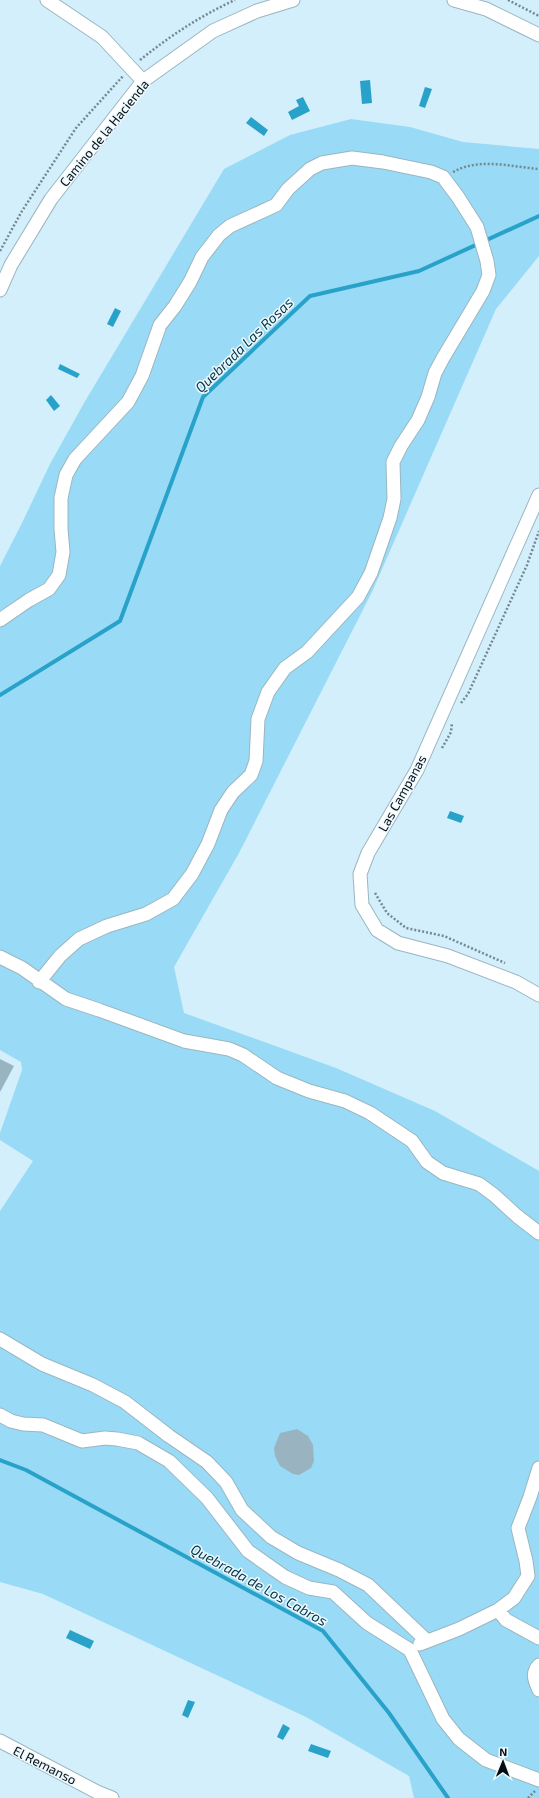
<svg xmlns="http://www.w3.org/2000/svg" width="539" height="1798" font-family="'Exo 2',sans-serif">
	<rect width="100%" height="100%" fill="#d2effb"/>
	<!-- green -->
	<path fill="#99dbf6" d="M351,119L410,127L463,142L539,149V256L496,309L372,592L239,853L174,967L184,1013L336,1068L435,1111L539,1171V1798H414L409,1776L306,1717L43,1594L0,1582V1211L33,1161L0,1140V1133L22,1070L21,1062L0,1050V566L22,523L50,464L84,403L224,169L290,135Z"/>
	<!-- water -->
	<path fill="#29a2c9" d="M370,80L372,103L362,104L360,81Z
		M425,87L432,89L425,108L419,106Z
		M303,97L310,111L292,120L288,112L299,106L296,100Z
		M251,117L268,130L264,136L246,123Z
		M115,308L121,311L113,327L107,324Z
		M60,364L80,374L77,378L58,369Z
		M51,395L60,406L54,411L46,400Z
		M450,811L464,816L461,823L447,818Z
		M70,1630L94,1641L90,1649L66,1638Z
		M188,1700L195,1702L188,1718L182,1715Z
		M283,1724L290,1728L283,1740L277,1737Z
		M311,1744L331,1751L328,1758L308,1751Z"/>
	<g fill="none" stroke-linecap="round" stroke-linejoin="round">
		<!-- stream -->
		<path stroke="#29a2c9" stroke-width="4" d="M0,695L120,621L203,397L310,296L419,271L539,216
			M0,1460L26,1470L323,1631L389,1713L448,1798"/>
	</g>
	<!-- building -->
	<path fill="#99b4c0" d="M0,1059L14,1066L0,1092Z
		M297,1429L308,1436L313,1445L314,1461L311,1468L299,1475L293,1474L280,1466L275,1456L274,1448L280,1433Z"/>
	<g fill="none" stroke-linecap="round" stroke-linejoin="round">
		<!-- minor casing -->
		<g stroke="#9ab6c1" stroke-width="15">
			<path id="minor" d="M47,0L102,37L143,81
				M454,0L486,9L539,35
				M0,290L11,265L51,199L143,81L213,31L257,11L293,0
				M539,495L417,770L368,853L360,874L362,905L377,930L398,943L448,956L516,982L539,995
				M0,620L29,600L49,589L59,575L63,552L61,529V498L66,475L75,459L128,402L142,376L160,325L175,306L190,282L202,257L219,235L230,226L276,205L288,189L310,169L322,163L352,158L383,162L431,172L443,177L458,197L477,227L487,261L489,275L483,291L443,358L435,373L428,397L418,420L401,446L393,462L394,499L390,518L371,573L358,597L307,652L285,668L268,692L258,719L256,761L251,775L233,792L221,810L208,844L192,874L173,899L146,914L107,926L79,939L60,956L39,982
				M0,957L22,968L66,999L99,1010L184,1041L229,1049L243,1055L277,1078L309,1091L345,1101L370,1113L412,1141L427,1162L443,1173L479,1184L494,1195L517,1216L539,1233
				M0,1339L42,1364L93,1385L125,1402L169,1436L207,1462L226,1482L242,1510L271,1537L298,1553L339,1570L368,1585L427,1641
				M0,1415L11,1421L23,1424L43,1425L82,1441L105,1438L117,1439L138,1443L169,1461L207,1498L248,1551L285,1577L309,1588L333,1592L367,1623L410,1650L443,1719L459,1739L486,1760L539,1780
				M498,1610L506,1620L539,1638
				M420,1644L459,1629L498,1610L514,1598L528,1576L526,1561L518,1528L530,1497L539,1468
				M539,1665C531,1673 535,1681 539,1690
				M0,1741L97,1792L112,1798"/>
		</g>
		<!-- path -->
		<path stroke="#748891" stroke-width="2.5" stroke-dasharray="2 2" stroke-linecap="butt" d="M508,0L539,16
			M140,60C170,36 200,16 235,0
			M453,172C480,157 511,167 539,169
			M0,251L22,211L76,128L123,76
			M461,703L468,694L527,565L539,531
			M442,748L451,732L452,723
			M375,893L387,913L406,928L444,936L505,963
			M528,1798L535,1791"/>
		<!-- minor -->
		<use href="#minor" stroke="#fff" stroke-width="13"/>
	</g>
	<g text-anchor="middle" stroke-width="3" stroke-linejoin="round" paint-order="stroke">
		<!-- street labels -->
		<g font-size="13" fill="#040d11" stroke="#edf9fe">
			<text transform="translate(104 133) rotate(-51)" y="5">Camino de la Hacienda</text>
			<text transform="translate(402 793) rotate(-61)" y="5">Las Campanas</text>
			<text transform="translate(45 1765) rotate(27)" y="5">El Remanso</text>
		</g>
		<!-- water labels -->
		<g font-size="14" font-style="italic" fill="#003545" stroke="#edf9fe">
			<text transform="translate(244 345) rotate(-44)" y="5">Quebrada Las Rosas</text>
			<text transform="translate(259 1585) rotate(29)" y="5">Quebrada de Los Cabros</text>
		</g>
	</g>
	<!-- north arrow -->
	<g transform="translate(503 1762) rotate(1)" stroke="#edf9fe" stroke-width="3" paint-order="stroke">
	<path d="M0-3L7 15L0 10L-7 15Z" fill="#040d11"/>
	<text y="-6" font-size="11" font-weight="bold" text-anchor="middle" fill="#040d11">N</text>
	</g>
</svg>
